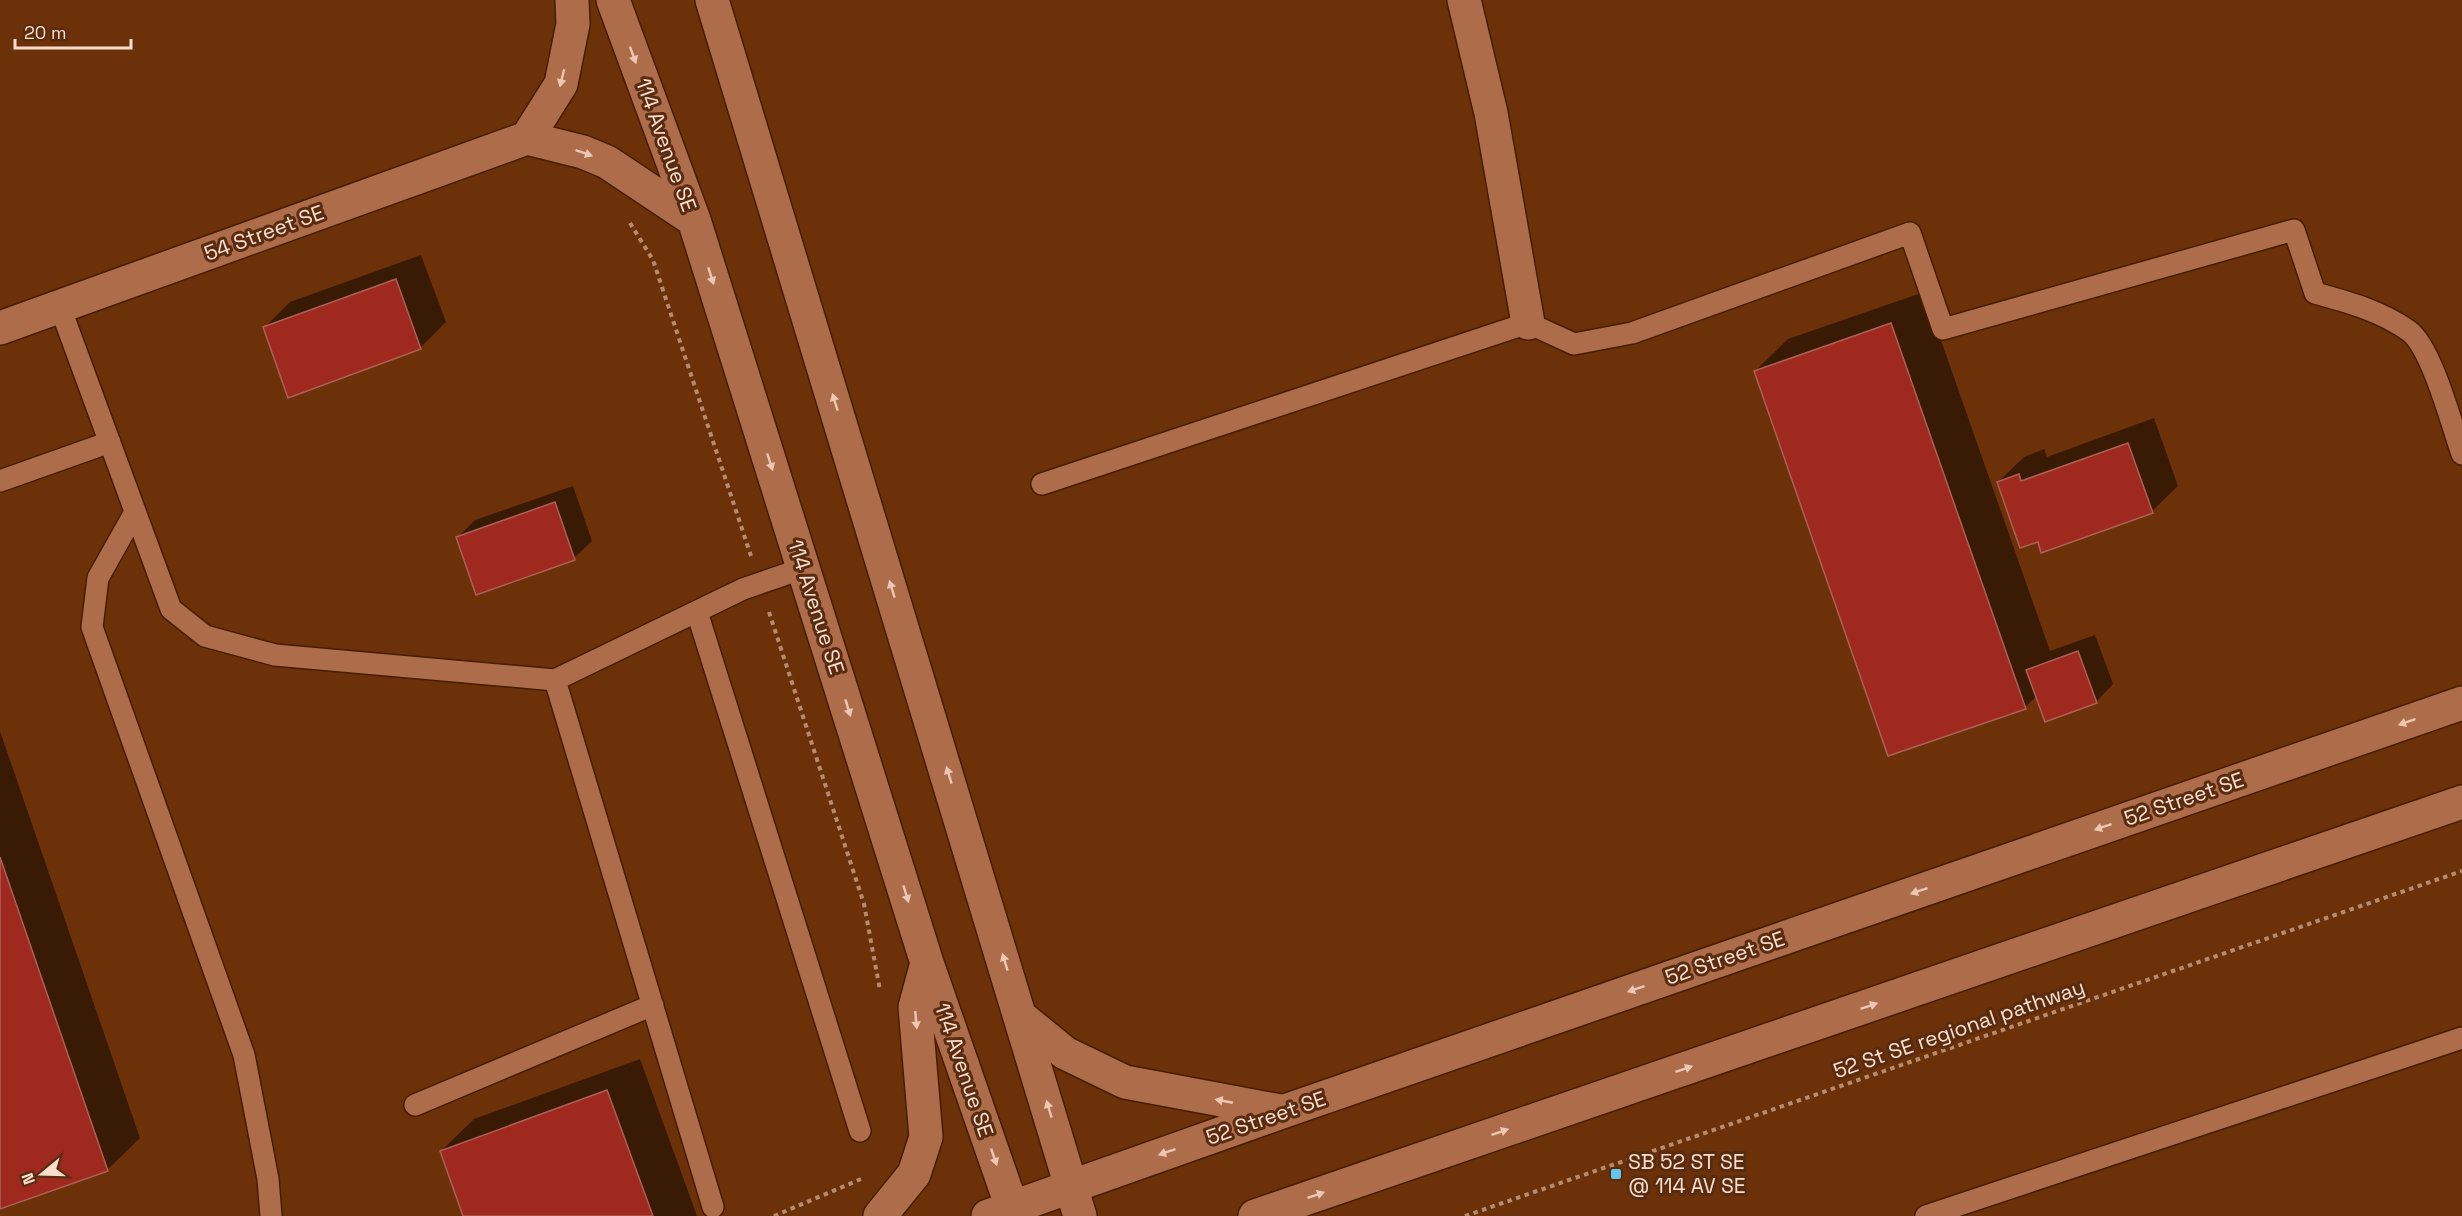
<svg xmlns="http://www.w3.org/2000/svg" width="2462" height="1216" font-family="'Space Grotesk',sans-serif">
	<rect width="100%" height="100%" fill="#6c3109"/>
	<!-- shadow -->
	<path fill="#0007" d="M421,255L446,322L420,348L264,328L290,302Z
		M1924,292L2050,651L2095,635L2113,684L2096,702L2037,696L2025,707L1755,371L1788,339Z
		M2154,418L2178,486L2152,511L2038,540L1998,482L2024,457L2044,449L2047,457Z
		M573,486L592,541L574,558L458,537L475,520Z
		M0,731L140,1138L107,1170L0,1207Z
		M640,1059L697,1216H465L441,1151L474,1119Z"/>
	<!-- building -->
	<path fill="#9f291f" stroke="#aa6156" stroke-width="1.5" d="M396,279L421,349L288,398L263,327Z
		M1891,323L2026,709L1888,756L1754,371Z
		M2128,443L2153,513L2041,553L2038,542L2020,548L1997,482L2019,474L2021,481Z
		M555,502L575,560L476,595L456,537Z
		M2078,651L2097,703L2045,722L2026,670Z
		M0,857L108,1171L0,1209Z
		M607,1090L653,1216H463L440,1151Z"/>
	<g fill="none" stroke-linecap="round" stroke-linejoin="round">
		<!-- lane casing -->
		<g stroke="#481c00" stroke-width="24">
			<path id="lane" d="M60,307L171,609L205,636L275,655L555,680L743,589L804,568
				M0,481L110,442
				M1042,484L1528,323L1574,344L1632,333L1910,233L1943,329L2294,230L2315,293C2348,302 2381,311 2409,331C2432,348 2452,426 2462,454
				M135,512L98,578L92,627L244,1055L268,1179L271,1216
				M697,612L860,1131
				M555,680L713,1207
				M415,1105L653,1005
				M1926,1216L2462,1038"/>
		</g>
		<!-- street casing -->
		<g stroke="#481c00" stroke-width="36">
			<path id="street" d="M1464,0L1491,113L1528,323
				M0,328L527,138"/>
		</g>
		<!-- secondary casing -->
		<g stroke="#481c00" stroke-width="36">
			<path id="secondary" d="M572,0L573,24L561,84L527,138L583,152L607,162L694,220
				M613,0L694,220L927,963L1015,1216
				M712,0L1080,1216
				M1022,1018L1065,1053L1125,1082L1280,1111
				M880,1216L914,1174L926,1137L915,1007L927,963
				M988,1216L1282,1112L2462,703
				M1255,1216L2462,802"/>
		</g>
		<!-- path -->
		<path stroke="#b78b71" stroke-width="4" stroke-dasharray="4.5 4.5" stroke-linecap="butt" d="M630,223L653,260L751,556
			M769,612L864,904L880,990
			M774,1216L861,1179
			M1465,1216L2462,871"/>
		<!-- lane -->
		<use href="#lane" stroke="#ae6d4a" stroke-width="21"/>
		<!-- street -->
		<use href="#street" stroke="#ae6d4a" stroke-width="33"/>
		<!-- secondary -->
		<use href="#secondary" stroke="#ae6d4a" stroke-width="33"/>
	</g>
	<!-- one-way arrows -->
	<defs><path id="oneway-solid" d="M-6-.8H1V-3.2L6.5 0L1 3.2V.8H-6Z" transform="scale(1.5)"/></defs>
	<g fill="#ecc7b4">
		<use href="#oneway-solid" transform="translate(633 55) rotate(70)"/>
		<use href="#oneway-solid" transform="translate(562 78) rotate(104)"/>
		<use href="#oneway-solid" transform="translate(584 153) rotate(19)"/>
		<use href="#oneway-solid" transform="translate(711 276) rotate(72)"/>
		<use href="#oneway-solid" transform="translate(835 402) rotate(-107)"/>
		<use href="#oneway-solid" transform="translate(770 462) rotate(72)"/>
		<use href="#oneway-solid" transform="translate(892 589) rotate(-107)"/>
		<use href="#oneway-solid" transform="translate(848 708) rotate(73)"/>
		<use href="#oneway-solid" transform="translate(2407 722) rotate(161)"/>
		<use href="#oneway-solid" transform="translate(949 775) rotate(-107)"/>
		<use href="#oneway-solid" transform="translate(2103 827) rotate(161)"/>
		<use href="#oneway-solid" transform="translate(1919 891) rotate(161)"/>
		<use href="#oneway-solid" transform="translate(906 894) rotate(73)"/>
		<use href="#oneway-solid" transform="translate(1005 962) rotate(-107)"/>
		<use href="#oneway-solid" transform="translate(1636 989) rotate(161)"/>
		<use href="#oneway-solid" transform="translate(1869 1006) rotate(-19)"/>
		<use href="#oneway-solid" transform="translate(916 1020) rotate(85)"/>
		<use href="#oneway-solid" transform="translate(1684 1069) rotate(-19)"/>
		<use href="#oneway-solid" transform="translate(1224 1101) rotate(-169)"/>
		<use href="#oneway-solid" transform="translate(1049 1109) rotate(-107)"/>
		<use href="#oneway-solid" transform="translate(1500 1132) rotate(-19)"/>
		<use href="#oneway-solid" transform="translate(1167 1152) rotate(161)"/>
		<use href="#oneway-solid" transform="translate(994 1157) rotate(71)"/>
		<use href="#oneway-solid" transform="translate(1316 1195) rotate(-19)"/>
	</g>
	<!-- markers -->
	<rect fill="#65c5ee" stroke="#592c10" stroke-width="2" x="1610" y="1168" width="12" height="12" rx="3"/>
	<g text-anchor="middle" stroke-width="6" stroke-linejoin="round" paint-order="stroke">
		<!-- street labels -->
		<g font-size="21" fill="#fcdecf" stroke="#592c10">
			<text transform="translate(666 145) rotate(70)" y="7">114 Avenue SE</text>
			<text transform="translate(264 233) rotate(-20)" y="7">54 Street SE</text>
			<text transform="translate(816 607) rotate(72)" y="7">114 Avenue SE</text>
			<text transform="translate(2184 799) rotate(-19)" y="7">52 Street SE</text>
			<text transform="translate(1725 958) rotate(-19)" y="7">52 Street SE</text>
			<text transform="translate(1959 1029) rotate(-19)" y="7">52 St SE regional pathway</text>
			<text transform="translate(964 1070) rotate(71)" y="7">114 Avenue SE</text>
			<text transform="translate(1266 1118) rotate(-19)" y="7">52 Street SE</text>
		</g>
		<!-- poi labels -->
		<g font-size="21" fill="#fcdecf" stroke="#592c10" text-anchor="start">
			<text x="1628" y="1169">SB 52 ST SE<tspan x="1628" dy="24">@ 114 AV SE</tspan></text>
		</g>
	</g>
	<!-- north arrow -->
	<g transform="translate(42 1174) rotate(251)" stroke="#592c10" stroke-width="4.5" paint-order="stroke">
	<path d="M0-4.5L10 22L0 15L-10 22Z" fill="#fcdecf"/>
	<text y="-9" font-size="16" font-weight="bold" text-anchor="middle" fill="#fcdecf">N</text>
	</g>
	<!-- scale -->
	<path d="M15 39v9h116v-9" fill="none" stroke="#fcdecf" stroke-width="3"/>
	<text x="24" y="39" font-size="18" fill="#fcdecf" stroke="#592c10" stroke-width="4.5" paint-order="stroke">20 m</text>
</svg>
